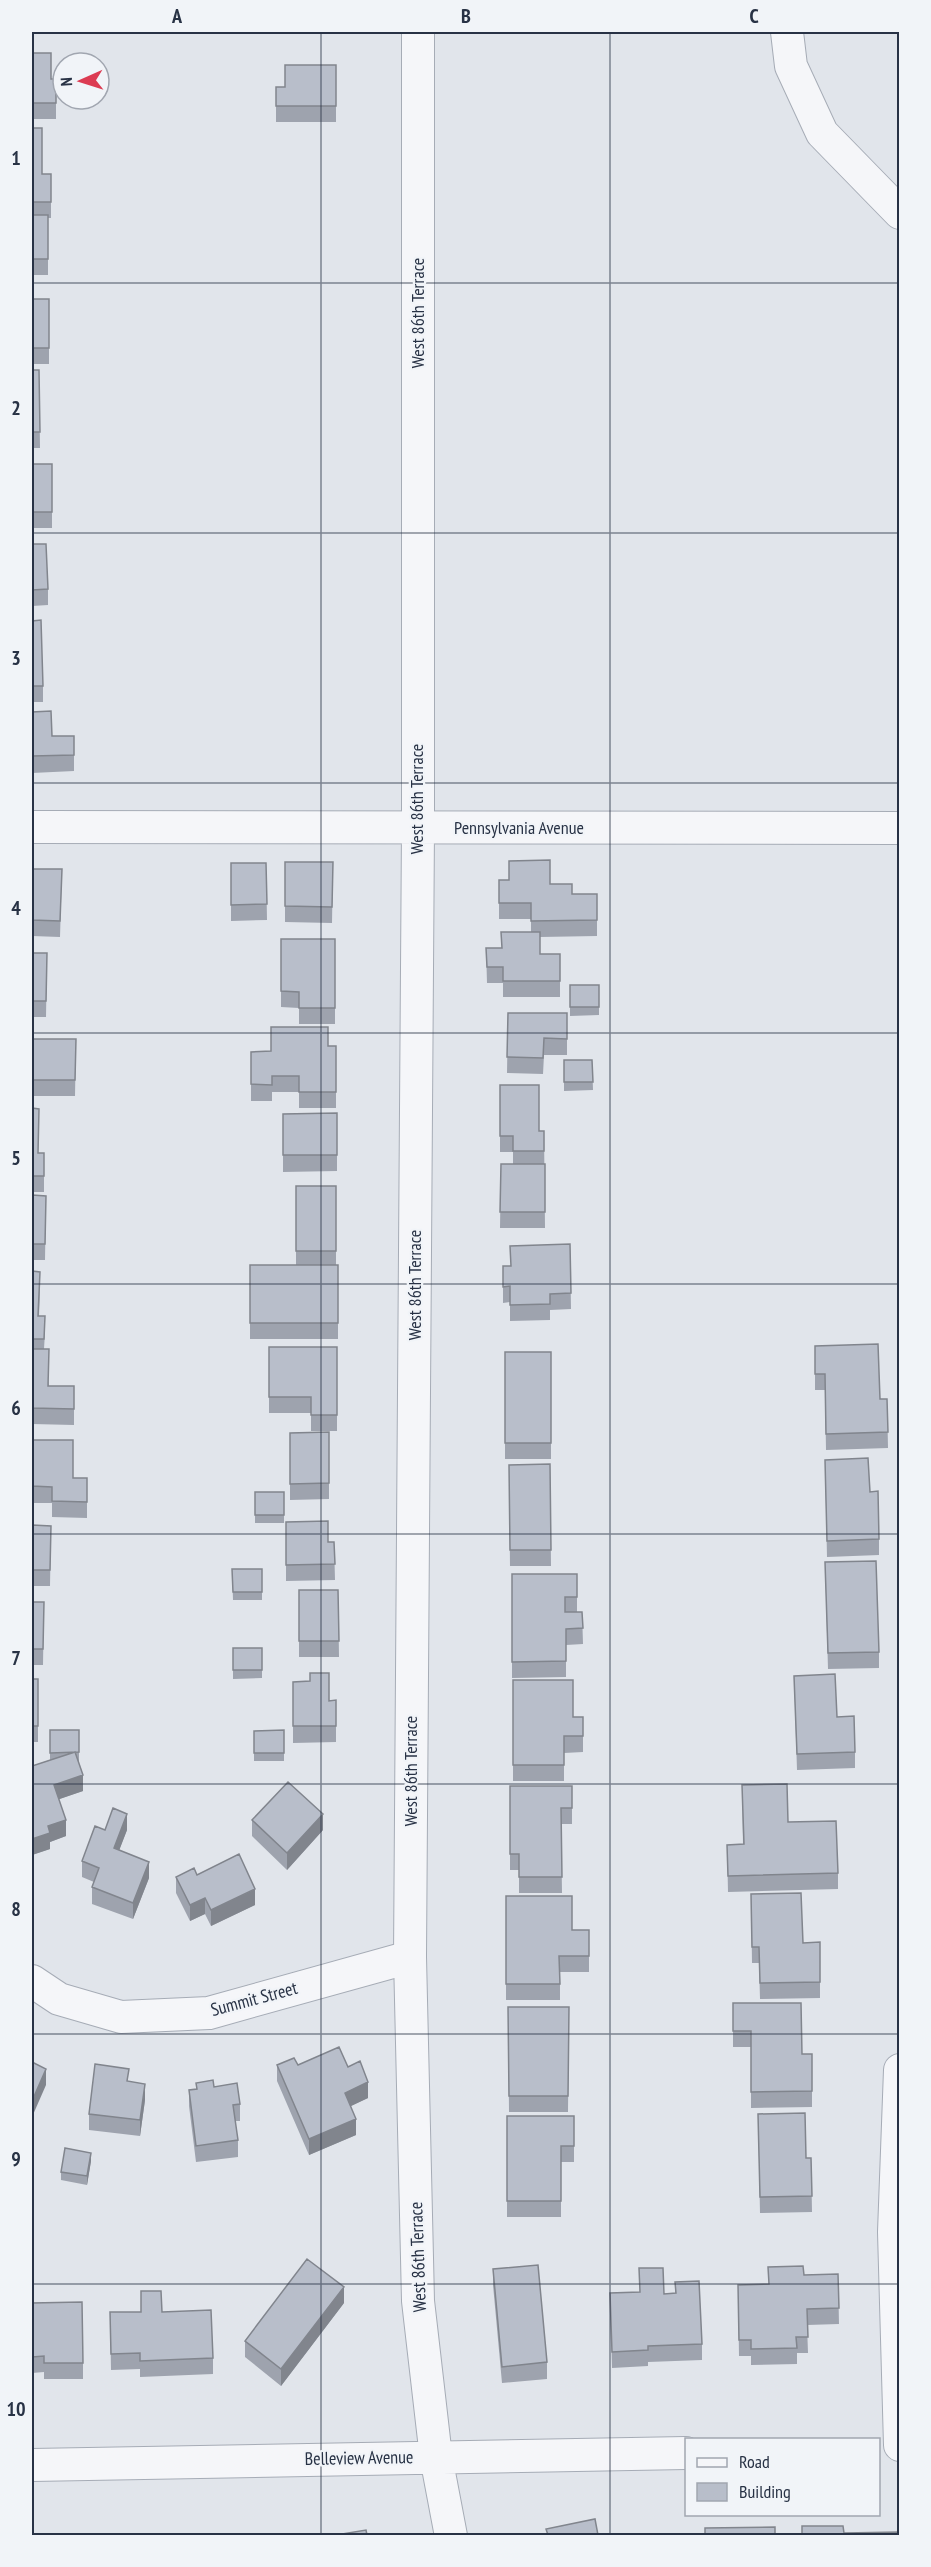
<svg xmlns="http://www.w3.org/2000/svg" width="931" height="2567" font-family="'PT Sans Narrow',sans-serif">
	<rect width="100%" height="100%" fill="#e1e5eb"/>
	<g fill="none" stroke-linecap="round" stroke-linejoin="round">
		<!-- street casing -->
		<g stroke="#a6acb6" stroke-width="34">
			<path id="street" d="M418,32V828L410,1957L418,2301L436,2457L451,2536
				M787,32L791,66L822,133L900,213
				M32,827L900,828
				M32,1981L59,1999L121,2017L209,2013L410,1957
				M900,2070L894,2232L900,2445
				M32,2465L686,2453"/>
		</g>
		<!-- street -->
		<use href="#street" stroke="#f5f6f9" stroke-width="32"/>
	</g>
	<!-- wall -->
	<path fill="#9ea3ae" d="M32,53L51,79H56V119H32Z
		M336,65V122H276V87H285Z
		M32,128L42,174H51V218H48V275H32Z
		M32,299H49V364H32Z
		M32,370H39L40,448H32Z
		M32,464H52V528H32Z
		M32,544L48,589V605L32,606Z
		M32,621L43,686V702H32Z
		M32,712L52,736H74V771L32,773Z
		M285,862H333L332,923L285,922Z
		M231,863H266L267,920L231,921Z
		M32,869H62L60,937L32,936Z
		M499,880L550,884L572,894H597V936L540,937V954H560V997H503V983H487L486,948H501L531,932V919H499Z
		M281,939H335V1024H299V1008L281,1007Z
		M32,953H47L46,1017H32Z
		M570,985H599V1015L570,1016Z
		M508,1013H567V1055H544L543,1074L507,1073Z
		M32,1039H76L75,1096H32Z
		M328,1046H336V1108H299V1092H272V1101H251V1052L271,1051Z
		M564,1060H592L593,1090L564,1091Z
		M500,1085L539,1131H544L545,1228H500L501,1164H513V1152H500Z
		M32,1108L39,1125L38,1153H44V1192H32Z
		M337,1113V1171L283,1172V1114Z
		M296,1186H336V1265H338V1339H250V1265H296Z
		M32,1195L46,1196L45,1260H32Z
		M570,1244L571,1309L550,1310V1320L510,1321V1302L503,1303V1266H510Z
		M32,1271L40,1288L39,1316L45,1332L44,1349L49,1386H74V1425L32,1424Z
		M815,1346L880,1399H887L888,1448L826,1450L825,1390H815Z
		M269,1347H337V1431H311V1413H269Z
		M505,1352H551V1459H505Z
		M329,1432V1499L290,1500V1433Z
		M32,1440L73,1478H87V1518L52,1517V1503H32Z
		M825,1460L870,1492L879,1539V1555L827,1557Z
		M550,1464L551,1566H510L509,1465Z
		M255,1492H284V1523H255Z
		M286,1522L328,1542H334L335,1580L286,1581Z
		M32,1525L51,1526L50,1586H32Z
		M825,1562L879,1652V1668L828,1669Z
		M232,1569H262V1600H233Z
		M512,1574H577V1612H582L583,1644L566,1645V1677L512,1678Z
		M299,1590H338L339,1657H299Z
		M32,1602H44L43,1665H32Z
		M233,1648H262V1678L233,1679Z
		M794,1676L837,1717L855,1752V1768L797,1770Z
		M32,1679H38V1742H32Z
		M513,1680L573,1717H583V1752L564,1753V1781H513Z
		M293,1682L329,1701L336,1700V1742L293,1743Z
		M50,1730H79V1761H78L83,1791L59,1799L66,1836L50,1842V1849L32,1855V1766L50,1760Z
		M284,1730V1761H254V1731Z
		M742,1785L788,1822L838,1873V1889L728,1892L727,1845L743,1844Z
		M510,1786H572V1824H561L562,1893H519V1870H510Z
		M252,1820L323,1830L287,1870L252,1836Z
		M105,1830H127L119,1850L149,1878L133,1919L92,1904V1887L94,1882L82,1877V1861Z
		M197,1875L255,1905L211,1926L205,1914L190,1921L176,1893V1877Z
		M751,1894L803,1943L820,1942V1998L760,1999L759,1963H752Z
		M506,1896L572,1930H589V1972H560V2000H506Z
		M733,2003L802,2054H812V2107L751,2108V2047H733Z
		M508,2007H569L568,2112H509Z
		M277,2065H298L348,2067L368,2098L350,2106L356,2135L309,2155L277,2081Z
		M196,2083L214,2087L240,2104V2121H235L238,2140V2157L196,2162L189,2106V2090L196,2089Z
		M145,2100L140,2136L89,2130V2114Z
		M758,2114L806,2158H811L812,2212L760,2213Z
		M507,2116H574V2162H561V2217H507Z
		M91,2161L87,2185L61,2180V2172Z
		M639,2268L664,2294L675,2293V2282L702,2344V2360L648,2362V2366L612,2368L610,2293L640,2292Z
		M493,2269L547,2362V2379L502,2383L493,2285Z
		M838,2274L839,2324L807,2325L808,2353H797V2364L751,2365V2356H739L738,2285L768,2284L804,2275Z
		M32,2303L83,2363V2379H44V2372L32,2373Z
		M344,2303L281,2386L245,2357V2341Z
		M110,2312H162L213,2358V2374L140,2377V2369L111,2370Z"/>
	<!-- shaded-wall -->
	<path fill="#81858d" d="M83,1775V1791L54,1801V1785Z
		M127,1814V1830L114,1864V1848Z
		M323,1814V1830L287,1870V1853Z
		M66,1820V1836L50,1842V1849L32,1855V1839L48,1826Z
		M149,1862V1878L133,1919V1903Z
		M255,1889V1905L211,1926V1910Z
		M205,1898V1914L190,1921V1905Z
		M46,2069V2085L32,2117V2101Z
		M368,2082V2098L345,2109V2093Z
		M145,2084V2100L140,2136V2120Z
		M356,2119V2135L309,2155V2139Z
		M91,2153V2161L87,2185V2176Z
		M344,2287V2303L281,2386V2369Z"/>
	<!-- building -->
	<path fill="#b8beca" stroke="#81858d" stroke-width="1.5" d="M32,53H51V79H56V103H32Z
		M285,65H336V106H276V87H285Z
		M32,128H42V174H51V202H32Z
		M32,208V215H48V259H32Z
		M32,299H49V348H32Z
		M32,370H39L40,432H32Z
		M32,464H52V512H32Z
		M32,544H46L48,589L32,590Z
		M41,620L43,686H32V621Z
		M51,711L52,736H74V755L32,756V712Z
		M550,860V884H572V894H597V920L531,921V903H499V880H509V861Z
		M285,862H333L332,907L285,906Z
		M231,863H266L267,904L231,905Z
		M32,869H62L60,921L32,920Z
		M501,932H540V954H560V981H503V967H487L486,948H502Z
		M281,939H335V1008H299V992L281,991Z
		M32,953H47L46,1001H32Z
		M570,985H599V1007H570Z
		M508,1013H567V1039L544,1038L543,1058L507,1057Z
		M271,1027H328V1046H336V1092H299V1076H272V1085L251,1084V1052L271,1051Z
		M32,1039H76L75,1080H32Z
		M564,1060H592L593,1082H564Z
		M500,1085H539V1131H544V1151H513V1136H500Z
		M32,1108L39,1109L38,1153H44V1176H32Z
		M337,1113V1155H283V1114Z
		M501,1164H545V1212H500Z
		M296,1186H336V1251H296Z
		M32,1195L46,1196L45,1244H32Z
		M570,1244L571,1293L550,1294V1304L510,1305V1286L503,1287V1266H511L510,1246Z
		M250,1265H338V1323H250Z
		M32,1271L40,1272L38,1316H45L44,1339H32Z
		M878,1344L880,1399H887L888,1432L826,1434L825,1374H815V1346Z
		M269,1347H337V1415H311V1397H269Z
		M32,1349H49L48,1386H74V1409L32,1408Z
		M505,1352H551V1443H505Z
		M329,1432V1483L290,1484V1433Z
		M32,1440H73V1478H87V1502L52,1501V1487L32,1486Z
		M868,1458L870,1492L878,1491L879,1539L827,1541L825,1460Z
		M550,1464L551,1550H510L509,1465Z
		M255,1492H284V1515H255Z
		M328,1521V1542H334L335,1564L286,1565V1522Z
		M32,1525L51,1526L50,1570H32Z
		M876,1561L879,1652L828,1653L825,1562Z
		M232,1569H262V1592H233Z
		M512,1574H577V1597H565V1612H582L583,1628L566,1629V1661L512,1662Z
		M299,1590H338L339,1641H299Z
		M32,1602H44L43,1649H32Z
		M233,1648H262V1670H233Z
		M310,1673H329V1701L336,1700V1726H293V1682L310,1681Z
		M835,1674L837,1717L854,1716L855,1752L797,1754L794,1676Z
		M32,1679H38V1726H32Z
		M513,1680H573V1717H583V1736H564V1765H513Z
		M50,1730H79V1752L50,1753Z
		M284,1730V1753H254V1731Z
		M75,1752L83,1775L54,1785L66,1820L48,1826L50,1833L32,1839V1766Z
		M288,1782L323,1814L287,1853L252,1820Z
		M787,1784L788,1822L836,1821L838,1873L728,1876L727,1845L744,1844L742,1785Z
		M510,1786H572V1808H561L562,1877H519V1854H510Z
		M113,1808L127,1814L114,1848L149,1862L133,1903L92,1887L99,1868L82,1861L95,1826L105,1830Z
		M239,1854L255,1889L211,1910L205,1898L190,1905L176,1877L194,1868L197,1875Z
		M801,1893L803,1943L820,1942V1982L760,1983L759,1947H752L751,1894Z
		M506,1896H572V1930H589V1956H559L560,1984H506Z
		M733,2003H801L802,2054H812V2091L751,2092V2031H733Z
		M508,2007H569L568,2096H509Z
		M339,2047L348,2067L360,2061L368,2082L345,2093L356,2119L309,2139L277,2065L294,2058L298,2065Z
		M32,2062L46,2069L32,2101Z
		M95,2064L129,2069L127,2081L145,2084L140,2120L89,2114Z
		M213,2080L214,2087L237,2083L240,2104L233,2105L238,2140L196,2146L189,2090L197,2089L196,2083Z
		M805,2113L806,2158H811L812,2196L760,2197L758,2114Z
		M507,2116H574V2146H561V2201H507Z
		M65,2148L91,2153L87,2176L61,2172Z
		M307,2259L344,2287L281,2369L245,2341Z
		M538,2265L547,2362L502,2367L493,2269Z
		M803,2266L804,2275L838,2274L839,2308L807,2309L808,2337H796L797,2348L751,2349V2340H739L738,2285L769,2284L768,2267Z
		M639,2268H663L664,2294L676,2293L675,2282L699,2281L702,2344L648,2346V2350L612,2352L610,2293L640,2292Z
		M141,2291H161L162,2312L211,2310L213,2358L140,2361V2353L111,2354L110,2312H141Z
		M82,2302L83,2363H44V2356L32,2357V2303Z
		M595,2519L598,2535H548L546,2529Z
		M802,2526H843L844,2533L899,2532V2535H802Z
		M775,2527V2535H705V2528Z
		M366,2530L367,2535H336Z"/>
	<!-- grid -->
	<path fill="none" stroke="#283245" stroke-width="1.5" stroke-opacity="0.55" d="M321,32V2536M610,32V2536M32,283H900M32,533H900M32,783H900M32,1033H900M32,1284H900M32,1534H900M32,1784H900M32,2034H900M32,2284H900"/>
	<g text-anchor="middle" stroke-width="4.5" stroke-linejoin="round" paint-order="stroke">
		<!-- street labels -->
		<g font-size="18" fill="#283245" stroke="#f1f4f8">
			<text transform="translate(418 313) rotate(-90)" y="6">West 86th Terrace</text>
			<text transform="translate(417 799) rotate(-90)" y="6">West 86th Terrace</text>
			<text x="519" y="834">Pennsylvania Avenue</text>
			<text transform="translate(415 1285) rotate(-90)" y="6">West 86th Terrace</text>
			<text transform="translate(411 1771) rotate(-90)" y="6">West 86th Terrace</text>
			<text transform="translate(254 1999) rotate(-15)" y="6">Summit Street</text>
			<text transform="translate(418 2257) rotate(-92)" y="6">West 86th Terrace</text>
			<text transform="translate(359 2458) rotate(-1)" y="6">Belleview Avenue</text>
		</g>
	</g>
	<!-- border -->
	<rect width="931" height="2567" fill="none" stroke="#f1f4f8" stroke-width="66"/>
	<!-- legend -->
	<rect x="685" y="2438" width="195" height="78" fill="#f1f4f8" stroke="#a1a6b0" stroke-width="1.5"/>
	<rect x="697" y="2458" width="30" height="9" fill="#f5f6f9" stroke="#a1a6b0" stroke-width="1.5"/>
	<text x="739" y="2468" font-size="18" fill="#283245">Road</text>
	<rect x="697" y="2483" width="30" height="18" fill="#b8beca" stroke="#a1a6b0" stroke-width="1.5"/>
	<text x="739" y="2498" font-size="18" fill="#283245">Building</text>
	<!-- north arrow -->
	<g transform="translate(81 81) rotate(267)"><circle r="28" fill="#f1f4f8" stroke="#a1a6b0" stroke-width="1.5"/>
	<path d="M0-4.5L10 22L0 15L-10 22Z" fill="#dc3b52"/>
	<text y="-9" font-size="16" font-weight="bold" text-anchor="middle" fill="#283245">N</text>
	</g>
	<rect x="33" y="33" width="865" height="2501" fill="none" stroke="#283245" stroke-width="2"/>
	<g font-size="20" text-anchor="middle" font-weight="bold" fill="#283245">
		<text x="177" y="23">A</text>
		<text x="466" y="23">B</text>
		<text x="754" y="23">C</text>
		<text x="16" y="165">1</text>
		<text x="16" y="415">2</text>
		<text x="16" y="665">3</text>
		<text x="16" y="915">4</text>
		<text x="16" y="1165">5</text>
		<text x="16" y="1415">6</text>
		<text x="16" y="1665">7</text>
		<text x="16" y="1916">8</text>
		<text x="16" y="2166">9</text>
		<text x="16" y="2416">10</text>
	</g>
</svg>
